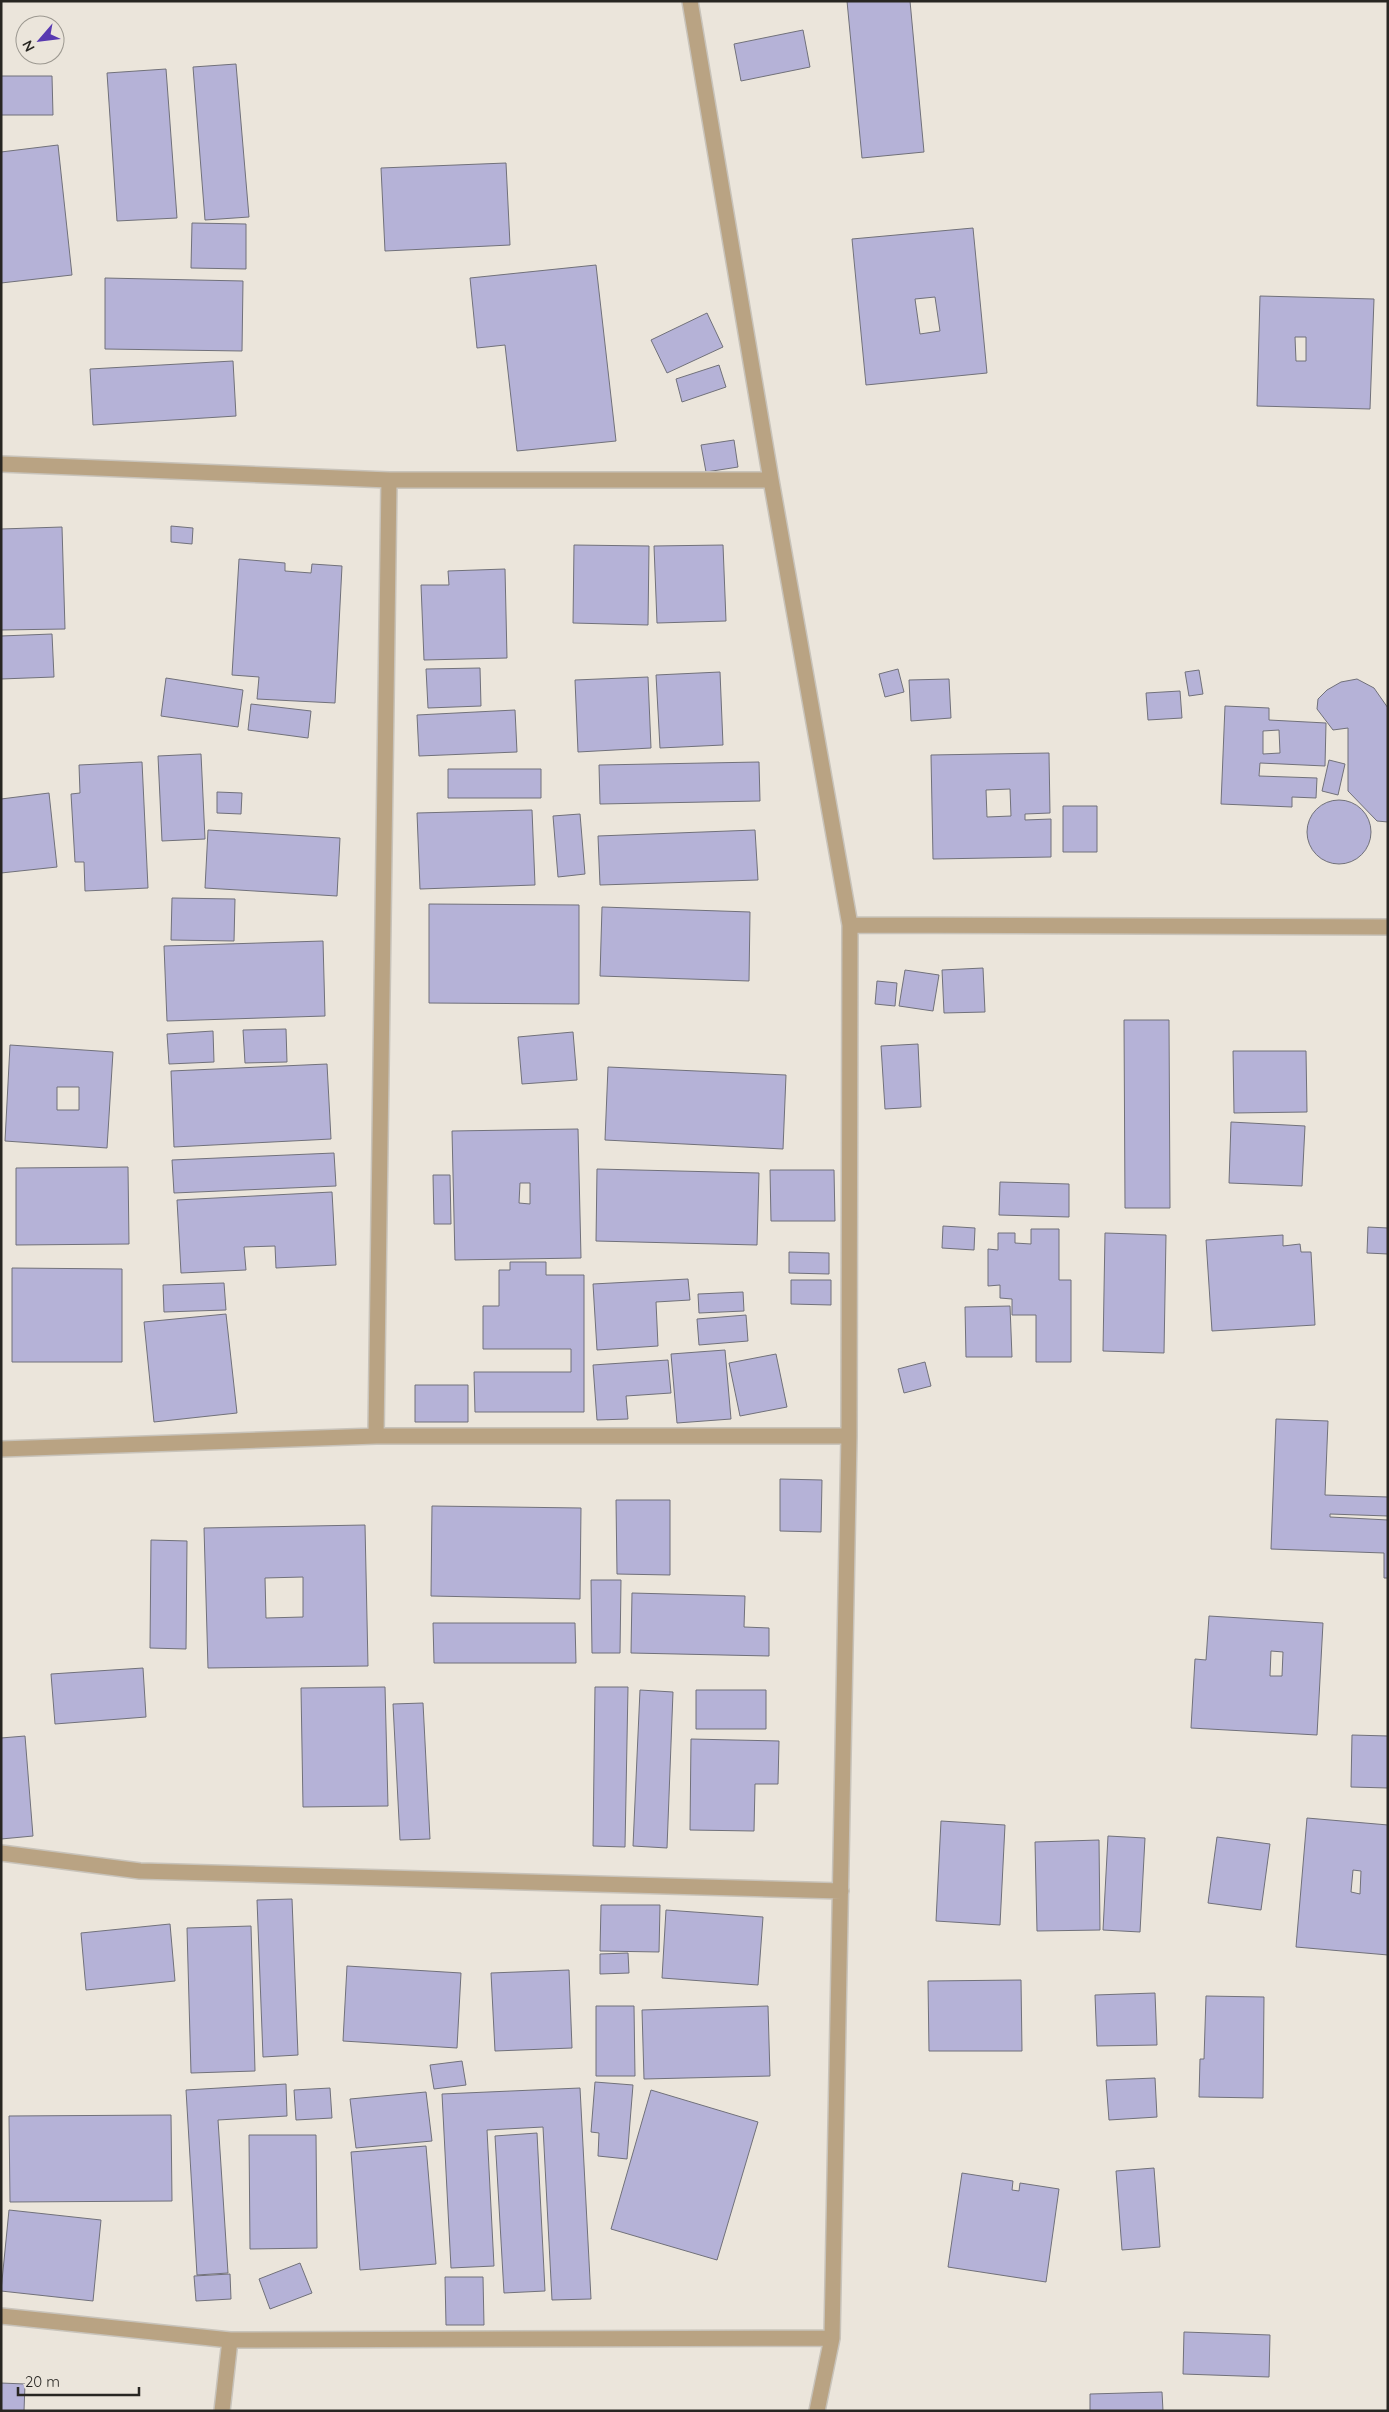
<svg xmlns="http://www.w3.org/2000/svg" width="1389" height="2412" font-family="Quicksand,sans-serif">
	<rect width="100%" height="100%" fill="#ebe5db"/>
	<!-- building -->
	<path fill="#b5b2d7" stroke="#71717a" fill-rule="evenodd" d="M847,1H910L924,152L862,158Z
		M803,30L810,67L741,81L734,44Z
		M236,64L249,217L205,220L193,67Z
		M166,69L177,218L117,221L107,73Z
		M1,76H52L53,115H1Z
		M58,145L72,275L1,283V152Z
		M506,163L510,245L385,251L381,168Z
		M192,223L246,224V269L191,268Z
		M973,228L987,373L866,385L852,239ZM935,297L940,331L920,334L915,299Z
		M596,265L616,441L517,451L505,345L477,348L470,278Z
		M105,278L243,281L242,351L105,349Z
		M1260,296L1374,299L1370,409L1257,406ZM1295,337H1306V361H1296Z
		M707,313L723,347L667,373L651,340Z
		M233,361L236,416L93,425L90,369Z
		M719,365L726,387L682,402L676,379Z
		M734,440L738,467L706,472L701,445Z
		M171,526L193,528L192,544L171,542Z
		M62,527L65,629L1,630V529Z
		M574,545L649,546L648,625L573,623Z
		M723,545L726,621L657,623L654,546Z
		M239,559L285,563V571L311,573L312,564L342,566L335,703L257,699L259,677L232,675Z
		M505,569L507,658L424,660L421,585H449L448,571Z
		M52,634L54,677L1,679V636Z
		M480,668L481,706L428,708L426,669Z
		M898,669L904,692L885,697L879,674Z
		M1199,670L1203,694L1189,696L1185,672Z
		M720,672L723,745L660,748L656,675Z
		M648,677L651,748L578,752L575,680Z
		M166,678L243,690L238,727L161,716Z
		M949,679L951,718L911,721L909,680Z
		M1357,679L1374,688L1388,708V822L1377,821L1348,791V728L1333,730L1317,709L1318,699L1327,690L1341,682Z
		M1180,691L1182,718L1148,720L1146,693Z
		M251,704L311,711L308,738L248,730Z
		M1225,706L1269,708V720L1326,723L1325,766L1260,763L1259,776L1317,778L1316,798L1292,797V807L1221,804ZM1279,730L1280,753L1263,754V731Z
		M515,710L517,752L419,756L417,715Z
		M1049,753L1050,813L1025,814V820L1051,819V857L933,859L931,755ZM1010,789L1011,816L987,817L986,790Z
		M201,754L205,839L162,841L158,756Z
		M1329,760L1345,764L1338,795L1322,791Z
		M142,762L148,888L85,891L84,862H75L71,794L80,793L79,765Z
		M759,762L760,801L600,804L599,765Z
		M448,769H541V798H448Z
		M217,792L242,793L241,814L217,813Z
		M49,793L57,867L1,873V799Z
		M1307 832a32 32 0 1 1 64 0a32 32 0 1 1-64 0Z
		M1063,806H1097V852H1063Z
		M532,810L535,885L420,889L417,813Z
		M580,814L585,874L558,877L553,816Z
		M208,830L340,838L337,896L205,888Z
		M755,830L758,880L600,885L598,836Z
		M172,898L235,899L234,941L171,940Z
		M429,904L579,905V1004L429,1003Z
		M602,907L750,912L749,981L600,976Z
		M323,941L325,1016L167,1021L164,946Z
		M983,968L985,1012L944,1013L942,970Z
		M905,970L939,975L933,1011L899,1006Z
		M877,981L897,983L895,1006L875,1004Z
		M1124,1020H1169L1170,1208H1125Z
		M286,1029L287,1062L245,1063L243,1030Z
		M213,1031L214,1062L169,1064L167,1034Z
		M573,1032L577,1080L522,1084L518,1037Z
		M918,1044L921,1107L885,1109L881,1046Z
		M10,1045L113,1052L107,1148L5,1141ZM57,1087H79V1110H57Z
		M1233,1051H1306L1307,1112L1234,1113Z
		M327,1064L331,1139L174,1147L171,1071Z
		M608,1067L786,1075L783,1149L605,1140Z
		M1231,1122L1305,1126L1302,1186L1229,1183Z
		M578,1129L581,1258L455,1260L452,1131ZM520,1183H530V1204L519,1203Z
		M334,1153L336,1186L174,1193L172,1160Z
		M128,1167L129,1244L16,1245V1168Z
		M597,1169L759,1173L757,1245L596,1241Z
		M770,1170H834L835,1221H771Z
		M433,1175H450L451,1224H434Z
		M1000,1182L1069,1184V1217L999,1215Z
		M332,1192L336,1265L276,1268L275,1246L244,1247L246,1270L181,1273L177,1200Z
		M943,1226L975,1228L974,1250L942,1248Z
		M1368,1227L1388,1228V1254L1367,1253Z
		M1031,1229H1059V1280H1071V1362H1036V1315H1012V1299L1000,1298V1285L988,1286V1249L998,1250V1233H1015V1243L1031,1244Z
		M1105,1233L1166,1235L1164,1353L1103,1351Z
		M1283,1235V1246L1300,1244L1301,1252H1311L1315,1325L1212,1331L1206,1240Z
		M789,1252L829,1253V1274L789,1273Z
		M510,1262H546V1275H584V1412H475L474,1372H571V1349H483V1306H499V1270H510Z
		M12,1268L122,1269V1362H12Z
		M688,1279L690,1300L656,1302L658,1346L597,1350L593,1284Z
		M791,1280H831V1305L791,1304Z
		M224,1283L226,1310L164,1312L163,1285Z
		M743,1292L744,1311L699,1313L698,1294Z
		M1010,1306L1012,1357H966L965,1307Z
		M226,1314L237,1413L154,1422L144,1322Z
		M746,1315L748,1341L699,1345L697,1319Z
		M725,1350L731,1419L677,1423L671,1354Z
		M776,1354L787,1407L740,1416L729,1363Z
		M668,1360L671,1393L626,1396L628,1419L597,1420L593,1365Z
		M925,1362L931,1386L904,1393L898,1369Z
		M415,1385H468V1422H415Z
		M1276,1419L1328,1421L1325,1495L1388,1497V1516L1330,1514V1517L1388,1520V1578H1384V1553L1271,1549Z
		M780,1479L822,1480L821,1532L780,1531Z
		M616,1500H670V1575L617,1574Z
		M432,1506L581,1508L580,1599L431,1596Z
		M365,1525L368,1666L208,1668L204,1528ZM303,1577V1617L266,1618L265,1578Z
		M151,1540L187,1541L186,1649L150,1648Z
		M591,1580H621L620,1653H592Z
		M632,1593L745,1596L744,1627L769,1628V1656L631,1653Z
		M1209,1616L1323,1623L1317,1735L1191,1728L1195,1659L1206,1660ZM1271,1651L1283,1652L1282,1676H1270Z
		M433,1623H575L576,1663H434Z
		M143,1668L146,1717L55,1724L51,1674Z
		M385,1687L388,1806L303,1807L301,1688Z
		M595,1687H628L625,1847L593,1846Z
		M640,1690L673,1692L667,1848L633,1846Z
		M696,1690H766V1729H696Z
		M423,1703L430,1839L400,1840L393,1704Z
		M1352,1735L1388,1736V1788L1351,1787Z
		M25,1736L33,1836L1,1839V1738Z
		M691,1739L779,1741L778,1784H755L754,1831L690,1830Z
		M1307,1818L1388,1825V1955L1296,1947ZM1353,1870L1361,1871L1360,1894L1351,1892Z
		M941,1821L1005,1825L1000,1925L936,1921Z
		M1108,1836L1145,1838L1140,1932L1103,1930Z
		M1217,1837L1270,1844L1261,1910L1208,1903Z
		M1099,1840L1100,1930L1037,1931L1035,1842Z
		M292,1899L298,2055L263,2057L257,1900Z
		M601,1905H660L659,1952L600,1951Z
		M666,1910L763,1917L758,1985L662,1978Z
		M170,1924L175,1981L86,1990L81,1933Z
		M251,1926L255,2071L191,2073L187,1928Z
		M628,1953L629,1973L600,1974V1954Z
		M347,1966L461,1973L457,2048L343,2041Z
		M569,1970L572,2048L495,2051L491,1973Z
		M1021,1980L1022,2051H929L928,1981Z
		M1155,1993L1157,2045L1097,2046L1095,1995Z
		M1206,1996L1264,1997L1263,2098L1199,2097L1200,2059H1204Z
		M596,2006H634L635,2076H596Z
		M768,2006L770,2076L644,2079L642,2010Z
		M462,2061L466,2085L434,2089L430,2065Z
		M1155,2078L1157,2117L1109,2120L1106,2080Z
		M595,2082L633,2085L627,2159L598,2156L599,2133L591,2132Z
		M286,2084L287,2116L218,2120L228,2273L197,2275L186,2090Z
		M330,2088L332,2118L296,2120L294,2090Z
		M580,2088L591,2299L552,2300L543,2127L487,2130L494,2266L451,2268L442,2094Z
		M651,2090L758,2122L717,2260L611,2229Z
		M426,2092L432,2141L356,2148L350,2099Z
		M171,2115L172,2201L10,2202L9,2116Z
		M537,2133L545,2291L504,2293L495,2136Z
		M249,2135H316L317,2248L250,2249Z
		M426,2146L436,2264L360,2270L351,2152Z
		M1154,2168L1160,2247L1122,2250L1116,2171Z
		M962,2173L1013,2181L1012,2190L1019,2191L1020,2183L1059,2189L1046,2282L948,2267Z
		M9,2210L101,2220L93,2301L1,2291Z
		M300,2263L312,2293L270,2309L259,2279Z
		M230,2274L231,2299L196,2301L194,2276Z
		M445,2277H483L484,2325H446Z
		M1184,2332L1270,2335L1269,2377L1183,2374Z
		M1,2383L25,2384L24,2411H1Z
		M1162,2392L1163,2411H1090V2394Z"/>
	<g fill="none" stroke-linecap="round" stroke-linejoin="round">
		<!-- street casing -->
		<g stroke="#c8c3ba" stroke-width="18">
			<path id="street" d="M690,1L771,480L850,925L849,1436L832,2338L817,2411
				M1,464L389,480H771
				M850,925L1388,927
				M376,1436L389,480
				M1,1449L376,1436H849
				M1,1853L140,1871L841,1891
				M1,2316L230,2340L832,2338
				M222,2411L230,2340"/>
		</g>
		<!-- street -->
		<use href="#street" stroke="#b9a383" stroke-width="15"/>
	</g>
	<!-- border -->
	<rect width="1389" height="2412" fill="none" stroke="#282622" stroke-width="5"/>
	<!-- north arrow -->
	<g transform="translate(40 40) rotate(242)"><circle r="24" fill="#ebe5db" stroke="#9d9991"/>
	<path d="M0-4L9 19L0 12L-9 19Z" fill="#5839b1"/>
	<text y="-8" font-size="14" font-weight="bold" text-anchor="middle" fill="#282622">N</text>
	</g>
	<!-- scale -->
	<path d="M18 2387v8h121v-8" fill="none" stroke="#282622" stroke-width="2.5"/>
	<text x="25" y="2387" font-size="15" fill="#282622" stroke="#ebe5db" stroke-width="4" paint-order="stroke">20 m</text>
</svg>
